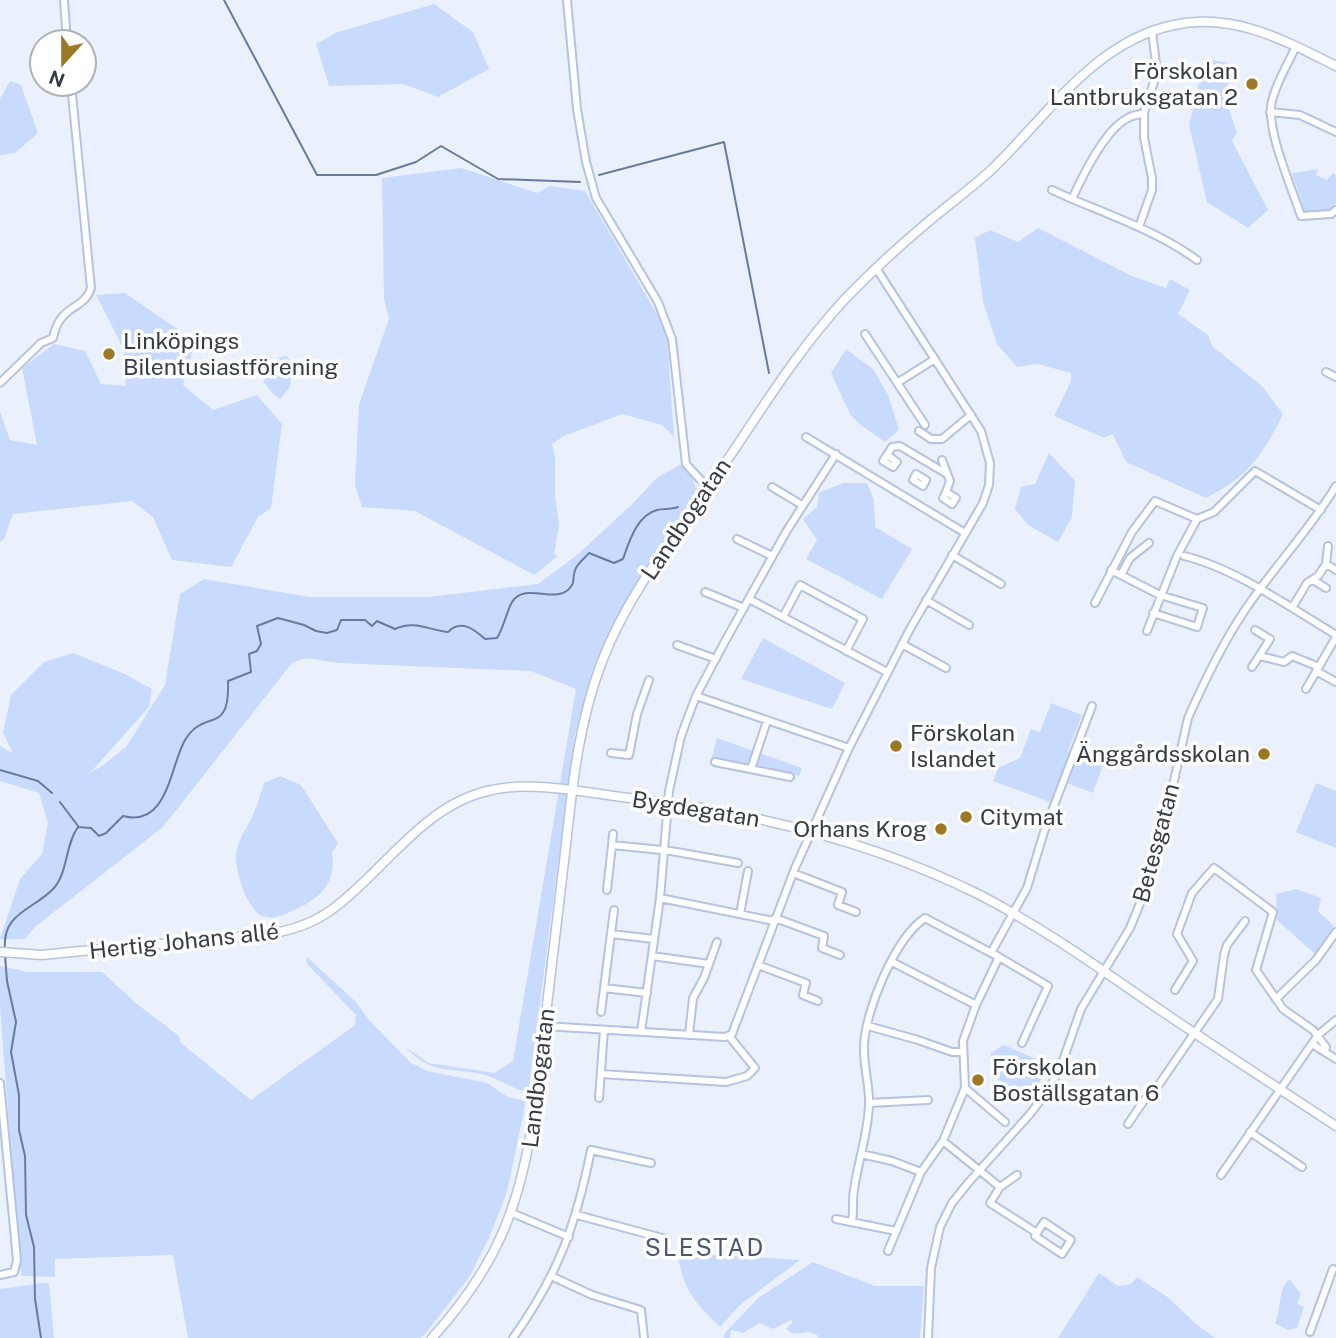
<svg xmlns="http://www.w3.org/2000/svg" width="1336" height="1338" font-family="'Public Sans',sans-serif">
	<rect width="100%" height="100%" fill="#eaf1fd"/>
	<!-- green -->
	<path fill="#c8dafe" d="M434,4L473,32L489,69L438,97L403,84L329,86L316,44L338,32Z
		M1205,59L1236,64L1224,96L1237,132L1232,141L1268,210L1248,228L1207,202L1189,125Z
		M10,81L21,85L38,133L15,153L0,155V99Z
		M461,168L537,193L550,186L585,191L657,314L667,338L674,437L662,425L622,414L564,436L552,444L555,457V494L559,525L554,554L558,556L534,575L415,511L362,507L355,485L359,404L389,319L384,299L382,178Z
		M1318,169L1316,175L1327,180L1333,173L1336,175V203L1329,210L1305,212L1292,173Z
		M1038,228L1132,276L1166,288L1170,279L1190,290L1178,314L1208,335L1212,346L1262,386L1283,414C1263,455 1248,477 1206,498L1126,462L1113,434L1104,438L1054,416L1071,381V373L1038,364L1017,367L997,344L983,302L975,238L990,230L1018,242Z
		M125,293L195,341L183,385L213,410L257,395L282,424L271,508L258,517L231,567L172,560L153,517L132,501L13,514L4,539L0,542V412L10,440L37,445L22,368L54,344L85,351L101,384L126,386L124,350L96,295Z
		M846,349L874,370L888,395L899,430L885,442L858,423L850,414L831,373Z
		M287,356L292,363L290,387L280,399L273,394L263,381L280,357Z
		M1049,453L1075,481L1072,517L1058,542L1028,525L1015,509L1021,487L1035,484Z
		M682,464L691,475L698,494L649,565L594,675L575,734L529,1087L526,1092C514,1088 503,1082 491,1077C454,1064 438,1080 405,1047L429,1063L495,1073L513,1061L576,689L531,671L338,663L306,658L292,663L163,827L36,926L25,939H0L20,879L42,854L48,823L39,793L0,781V746L13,753L3,733L11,695L44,662L73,653L125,674L152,689L149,707L91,772L102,766L126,747L165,685L180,594L204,579L310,597H429L538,584L576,556L630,506L658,477Z
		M843,483H867L874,500L875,527L912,549L882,599L806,559L817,540L803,519L817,507L819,493Z
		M763,638L845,683L832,709L741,679Z
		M1051,703L1082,715L1068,751L1103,765L1093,793L1067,783L1058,805L993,781L998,768L1020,758L1031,729L1040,732Z
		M717,738L802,768L799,776L714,759L713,764H710Z
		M280,776L301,785L338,843L332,853C337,883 319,899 294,910C284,915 274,920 263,916C247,910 237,875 236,859C235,844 245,831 251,819C257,807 260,795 264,783Z
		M1316,783L1336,791V848L1296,832Z
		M1296,889L1321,898L1318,911L1334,926L1315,954L1277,920L1276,894Z
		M307,957L356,1002L369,1020L411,1063L427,1071L487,1083L508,1097L526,1101L507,1192L489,1238L470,1276L426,1333L420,1338H188L173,1255L55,1259V1277L21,1276L0,1008V966L28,972H102L137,1004L179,1036L181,1043L251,1100L355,1025L356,1015L309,966L306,961Z
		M1004,1045L1047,1064L1040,1082L1025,1101L992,1075L991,1053Z
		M700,1254L800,1260L740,1305L720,1327C695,1303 683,1290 678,1255Z
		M813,1262L875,1286H924L920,1338H817L819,1336L809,1332L793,1334L786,1329L792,1323L793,1319L773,1329L760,1323L743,1333L731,1330L730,1338H724L725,1333L758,1298Z
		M1099,1273L1118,1286L1131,1284L1137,1277L1169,1298L1196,1324L1215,1338H1058Z
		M1289,1279L1301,1294L1297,1304L1304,1307L1297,1328L1288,1330L1275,1323C1282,1308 1277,1292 1289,1279Z
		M43,1283H49L54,1338H0V1289Z"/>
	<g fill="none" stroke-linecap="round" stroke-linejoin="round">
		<!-- stream -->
		<path stroke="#677aa1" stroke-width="2" d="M224,0L317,175H376L416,162L441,146L498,179L580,182
			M599,175L724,142L769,373
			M0,770L38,781L52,793
			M60,802L78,826
			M5,949C2,912 34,910 54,888C68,872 65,845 78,827L91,828L99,836L106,833L123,816C168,828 170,766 185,740C205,707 230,737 228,681L251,672L249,654L257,651L261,644L257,626L278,618L304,625L316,631L327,633L337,630L341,620H365L372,626L377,621L395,629C414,620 429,630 448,632C461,619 474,629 485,639L497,638C504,627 506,613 512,602C525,582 552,603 568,590C576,583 572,578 575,570C577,564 585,558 589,553L614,563L623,559C629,542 637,515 657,510C664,508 670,510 678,507
			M5,955L7,981L16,1022L11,1052L19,1095V1130L25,1156L26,1215L34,1247L35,1299L41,1338"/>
		<!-- minor casing -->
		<g stroke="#b3c3e1" stroke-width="10">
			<path id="minor" d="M64,0L67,42
				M567,0L577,109L586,162L596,198L658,302L672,339L686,464L708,488
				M1152,31L1157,72L1144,113C1139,115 1132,115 1128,118C1106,128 1082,177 1072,199C1115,217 1160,233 1197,260
				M1296,46C1288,64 1276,83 1272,101C1265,128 1292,188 1301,216L1331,214L1336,210
				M1270,112L1300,115L1336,132
				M1052,190L1072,199
				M1139,227L1152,190V178L1144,138V113
				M865,334L925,425
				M1326,372L1336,377
				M0,383L41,343L53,338C60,303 84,311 91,288L71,84
				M897,383L935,359
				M919,431L931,439H942L971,415
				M806,437L965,533
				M887,455L892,447L900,446L947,474
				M887,455L897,462L893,467L883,461Z
				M942,460L950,481L946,492
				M916,474L926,480L923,486L913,480Z
				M772,487L802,505
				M946,492L956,498L952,504L943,498Z
				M737,539L772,556
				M1328,546L1326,564L1336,570
				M952,555L1001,584
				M1184,556C1235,568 1291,608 1336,635
				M1111,570L1160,595L1203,608L1197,627L1153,613
				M1121,575L1130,558L1149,543
				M1313,580L1326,588
				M705,592L744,608
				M749,599L887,672
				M926,600L969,625
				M1095,603L1132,532L1155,501L1197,519
				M1292,608L1307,583L1318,576L1326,564
				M783,617L800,585L863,619L846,651
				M1147,631L1177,556L1197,519L1214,512L1255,471L1321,510
				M902,644L946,668
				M677,645L716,659
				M1260,656L1284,662L1292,656L1319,667
				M1252,667L1270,639L1255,630
				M1316,671L1336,682
				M1306,689L1336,637
				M696,696L849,748
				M611,753L629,755L637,714L649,680
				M715,762L790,777
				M751,769L767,721
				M613,834L612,845L671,851L738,863
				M793,873L842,892L838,905L856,912
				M607,890L612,845
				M660,898L774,921
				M740,914L748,871
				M775,918L824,936L822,948L840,955
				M611,934L654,939
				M991,953L1027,888L1044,832L1092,706
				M652,956L709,964
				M892,962L976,1005
				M758,965L806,983L803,995L818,1001
				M604,988L647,993
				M1175,990L1193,961L1177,934L1192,893L1214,868L1273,912L1256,970L1283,1009L1313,1030L1326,1047L1325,1052
				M1276,999L1316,960L1336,932
				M601,1012L614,910
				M544,1026L725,1037L732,1034L795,868L849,748L910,629L983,503L989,485L990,463L981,431L876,268
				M868,1026L918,1040L952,1052H962
				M641,1032L660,898L669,791L681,736L696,696L723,645L786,532L836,454
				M689,1035L693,998L704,978L717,942
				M1312,1044L1336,1059
				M601,1074L726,1082L747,1076L755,1068L729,1036
				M0,1083L17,1260L14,1272L0,1275
				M965,1088L1005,1122
				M599,1098L604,1030
				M869,1103L928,1100
				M1128,1124L1145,1099L1151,1096L1218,999L1224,955L1227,945L1245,921
				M1250,1132L1302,1167
				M943,1141L1000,1187L990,1203L1037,1233
				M861,1154L892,1161L921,1172
				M1221,1175L1318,1035L1336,1020
				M1000,1187L1017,1175
				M512,1213L569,1237
				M577,1215L666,1239
				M836,1219L896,1231
				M852,1222C854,1211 852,1200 854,1190C858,1161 868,1134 869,1105C870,1086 863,1066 864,1046C865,1011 895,938 925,918L999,957L1048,986L1022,1043
				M1044,1222L1071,1240L1062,1254L1035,1236Z
				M888,1251L921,1172L943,1141L965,1088L963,1041L976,1005L999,957
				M551,1276L592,1295L641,1310L644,1338
				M1310,1332L1333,1269
				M513,1338C558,1275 576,1225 591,1150L651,1163
				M928,1338L931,1268L940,1227L952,1203L969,1182L1030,1114L1047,1092L1060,1069L1081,1009L1130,928L1148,884L1158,852L1188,718C1204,682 1221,646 1243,613C1272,569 1309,531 1336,486"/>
		</g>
		<!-- tertiary casing -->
		<g stroke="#b3c3e1" stroke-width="11">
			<path id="tertiary" d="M0,952L42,955L71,952L261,935C288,932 313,924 334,908C386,869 425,803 492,790C536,780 592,794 637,799C756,813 872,841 980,895C1046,929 1107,974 1169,1016C1224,1053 1280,1089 1336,1126
				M432,1338C501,1262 523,1198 536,1098C546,1016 555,935 565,853C572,789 578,725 601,664C627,594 676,534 718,474C758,415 796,352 845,299C869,274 895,250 921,228C944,208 968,191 990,171C1046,118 1094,41 1174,25C1233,12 1284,40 1336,66"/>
		</g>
		<!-- minor -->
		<use href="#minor" stroke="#fff" stroke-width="6"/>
		<!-- tertiary -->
		<use href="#tertiary" stroke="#fff" stroke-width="8"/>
	</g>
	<!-- markers -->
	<g fill="#9e7925" stroke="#fff" stroke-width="2.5">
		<circle cx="1252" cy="84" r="7"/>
		<circle cx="109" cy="354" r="7"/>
		<circle cx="896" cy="746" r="7"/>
		<circle cx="1264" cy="754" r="7"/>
		<circle cx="966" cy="817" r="7"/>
		<circle cx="941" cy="829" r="7"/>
		<circle cx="978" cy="1080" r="7"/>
	</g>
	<g text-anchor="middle" stroke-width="7" stroke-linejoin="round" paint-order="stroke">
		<!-- poi labels -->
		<g font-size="23" fill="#353b47" stroke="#fff" text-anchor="start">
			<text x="1238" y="79" text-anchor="end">Förskolan<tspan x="1238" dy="26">Lantbruksgatan 2</tspan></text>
			<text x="123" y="349">Linköpings<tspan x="123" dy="26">Bilentusiastförening</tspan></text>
			<text x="910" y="741">Förskolan<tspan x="910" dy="26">Islandet</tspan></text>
			<text x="1250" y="762" text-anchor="end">Änggårdsskolan</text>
			<text x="980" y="825">Citymat</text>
			<text x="927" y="837" text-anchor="end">Orhans Krog</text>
			<text x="992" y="1075">Förskolan<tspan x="992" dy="26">Boställsgatan 6</tspan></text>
		</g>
		<!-- street labels -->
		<g font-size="23" fill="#353b47" stroke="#fff">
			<text transform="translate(686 519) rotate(-56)" y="8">Landbogatan</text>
			<text transform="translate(696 809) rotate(9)" y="8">Bygdegatan</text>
			<text transform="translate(1156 843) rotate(-75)" y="8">Betesgatan</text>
			<text transform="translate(184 941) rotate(-6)" y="8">Hertig Johans allé</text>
			<text transform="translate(538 1078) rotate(-83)" y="8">Landbogatan</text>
		</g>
		<!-- neighbourhood labels -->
		<g font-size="24" letter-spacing="2" fill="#4b5872" stroke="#fff">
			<text x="705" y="1256">SLESTAD</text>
		</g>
	</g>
	<!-- north arrow -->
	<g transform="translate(63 63) rotate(201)"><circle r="33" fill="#ffffff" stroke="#aeb1b5" stroke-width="2"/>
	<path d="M0-5L12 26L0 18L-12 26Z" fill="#9e7925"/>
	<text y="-10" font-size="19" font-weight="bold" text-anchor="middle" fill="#353b47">N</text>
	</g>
</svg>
